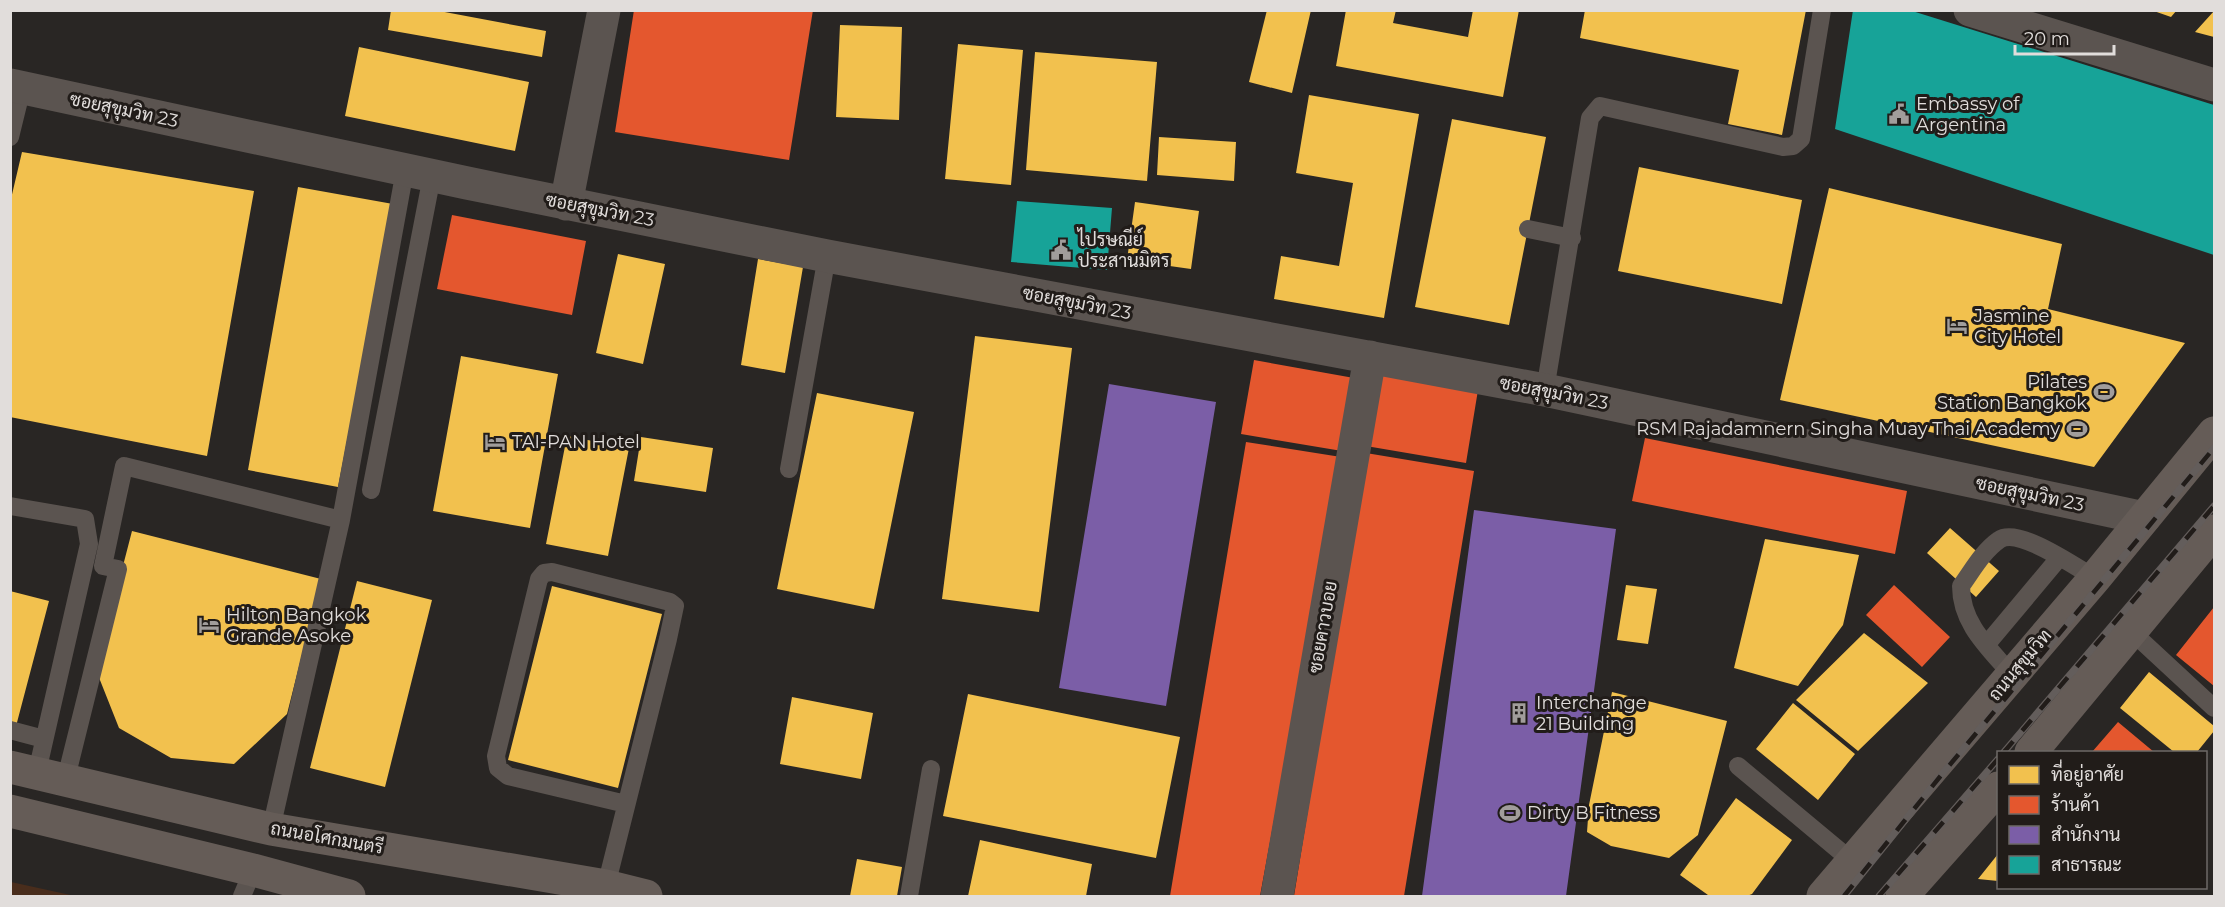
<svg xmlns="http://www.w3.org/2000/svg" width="2225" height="907" font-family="Montserrat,Sarabun,sans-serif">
	<rect width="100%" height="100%" fill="#292624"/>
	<!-- green -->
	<path fill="#492d1c" d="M11,882L75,896H11Z"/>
	<!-- homes -->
	<path fill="#f2c14e" d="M391,10H434L546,31L542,57L388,30Z
		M1267,10H1311L1292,93L1249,82Z
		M1346,10H1396L1393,23L1468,37L1473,10H1519L1503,97L1336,66Z
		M1585,10H1806L1782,135L1728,124L1739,70L1580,38Z
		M2151,10H2177L2171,17Z
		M2214,11V37L2195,32Z
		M840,25L902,27L899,120L836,117Z
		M958,44L1023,50L1011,185L945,179Z
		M359,47L529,82L515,151L345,116Z
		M1035,52L1157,62L1147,181L1026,170Z
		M1309,95L1419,114L1384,318L1274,299L1281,256L1339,266L1353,183L1296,173Z
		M1452,119L1546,137L1509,325L1415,307Z
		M1159,137L1236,142L1234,181L1157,175Z
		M22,152L254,191L207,456L10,417V203Z
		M1639,167L1802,200L1782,304L1618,271Z
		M298,187L393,204L338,487L248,470Z
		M1829,188L2062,244L2048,309L2185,343L2094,467L1780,400Z
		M1135,202L1199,211L1191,269L1127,260Z
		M618,254L665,264L643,364L596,353Z
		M758,259L803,267L785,373L741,365Z
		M975,336L1072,348L1039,612L942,599Z
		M461,356L558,374L530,528L433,511Z
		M817,393L914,412L874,609L777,589Z
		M567,436L629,448L608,556L546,544Z
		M641,437L713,448L706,492L634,481Z
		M1950,528L1999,571L1976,597L1927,553Z
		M132,531L321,579L287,714L234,764L171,758L119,728L96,670Z
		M1765,539L1859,555L1843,625L1798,686L1734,668Z
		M357,581L432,600L385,787L310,768Z
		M1626,585L1657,589L1648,644L1617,640Z
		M552,586L662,614L618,788L508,760Z
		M10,591L49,601L15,730L10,728Z
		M1864,633L1928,683L1858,751L1796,700Z
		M2149,672L2214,726V731L2197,752H2174L2120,708Z
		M1612,692L1727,721L1698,835L1669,858L1611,846L1587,832L1589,805Z
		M968,694L1180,737L1156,858L943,816Z
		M792,697L873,713L861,779L780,764Z
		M1793,703L1855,754L1818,800L1756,749Z
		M1736,798L1792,840L1752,894L1747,896L1708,895L1680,875Z
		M980,840L1092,864L1086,896H968Z
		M1998,854V881L1978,879Z
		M857,859L902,867L897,896H850Z"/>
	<!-- shops -->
	<path fill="#e4572e" d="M634,10H813L789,160L615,132Z
		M452,215L586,241L572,315L437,289Z
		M1254,360L1354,378L1342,451L1241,434Z
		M1378,373L1478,390L1466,463L1366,446Z
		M1645,438L1907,491L1895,554L1632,501Z
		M1246,442L1341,457L1260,896H1170Z
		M1366,453L1474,471L1404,896H1294Z
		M1894,585L1950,637L1922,667L1866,615Z
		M2214,607V686L2176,655Z
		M2118,722L2154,752H2092Z"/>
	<!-- offices -->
	<path fill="#7b5ea7" d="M1109,384L1216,402L1166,706L1059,688Z
		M1474,510L1616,529L1566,896H1422Z"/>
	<!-- public -->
	<path fill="#17a398" d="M1853,10H1909L2214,105V255L1835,129Z
		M1017,201L1112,208L1107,270L1011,262Z"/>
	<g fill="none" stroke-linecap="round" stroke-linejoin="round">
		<!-- lane -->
		<path stroke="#5b5450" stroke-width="18" d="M10,137L22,88
			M1528,229L1572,238
			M1545,390L1590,118L1600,106L1783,147L1793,146L1801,139L1822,10
			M789,469L827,256
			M371,490L432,176
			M10,506L85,519L89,544L37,772
			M2132,632L2214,708
			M1987,644L2059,558
			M2012,675C1989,648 1961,624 1961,586C1972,571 1983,551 1999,540C2018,526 2077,568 2095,578
			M10,730L44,739
			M1738,766L1853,862
			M66,778L118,569L103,566L124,466L341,520
			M271,829L341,520L405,170
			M606,886L668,639L675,606L670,602L552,572L544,573L539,579L496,756L498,768L508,776L626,804
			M242,896L253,870
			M909,896L931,769"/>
		<!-- street -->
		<path stroke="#5b5450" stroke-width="33" d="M1970,10L2214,85
			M10,85L467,183L827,256L1545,390L2144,518
			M566,204L604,10
			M1277,896L1370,357"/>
		<!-- primary -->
		<path stroke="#655c57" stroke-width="33" d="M2031,752L2214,531
			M10,767L271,829L606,886L646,896
			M10,811L253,870L349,896
			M1823,896L2095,578L2214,433
			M1902,896L1998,788"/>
		<!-- rail casing -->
		<g stroke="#635d5b" stroke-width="7">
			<path id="rail" d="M2004,752L2214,506
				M1844,896L1943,773L2214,448
				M1879,896L1998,759"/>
		</g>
		<!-- rail -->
		<use href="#rail" stroke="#211c19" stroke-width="4.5" stroke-dasharray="14" stroke-linecap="butt"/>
	</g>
	<!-- icons -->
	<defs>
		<g id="civic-bare" transform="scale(1.62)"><path d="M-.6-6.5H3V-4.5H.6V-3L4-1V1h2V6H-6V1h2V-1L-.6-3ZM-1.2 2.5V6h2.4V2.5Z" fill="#a19d9b" stroke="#211c19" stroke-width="2.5" paint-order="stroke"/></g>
		<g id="hotel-bare" transform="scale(1.62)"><path d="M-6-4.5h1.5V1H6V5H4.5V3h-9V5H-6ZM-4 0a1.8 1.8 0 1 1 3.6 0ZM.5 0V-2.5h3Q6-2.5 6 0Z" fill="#a19d9b" stroke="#211c19" stroke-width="2.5" paint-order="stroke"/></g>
		<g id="stadium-bare" transform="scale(1.62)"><path d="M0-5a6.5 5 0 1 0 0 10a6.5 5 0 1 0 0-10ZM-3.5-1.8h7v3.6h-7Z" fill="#a19d9b" stroke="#211c19" stroke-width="2.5" paint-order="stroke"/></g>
		<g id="building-bare" transform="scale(1.62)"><path d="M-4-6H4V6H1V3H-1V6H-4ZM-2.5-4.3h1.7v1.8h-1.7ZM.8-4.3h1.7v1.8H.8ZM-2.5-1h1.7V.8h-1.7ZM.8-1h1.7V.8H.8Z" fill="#a19d9b" stroke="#211c19" stroke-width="2.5" paint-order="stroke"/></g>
	</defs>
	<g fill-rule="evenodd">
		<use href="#civic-bare" x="1899" y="114"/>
		<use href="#civic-bare" x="1061" y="250"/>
		<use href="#hotel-bare" x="1957" y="326"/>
		<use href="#stadium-bare" x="2104" y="392"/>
		<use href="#stadium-bare" x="2077" y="429"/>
		<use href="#hotel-bare" x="495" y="442"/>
		<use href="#hotel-bare" x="209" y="625"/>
		<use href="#building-bare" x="1519" y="713"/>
		<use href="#stadium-bare" x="1510" y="813"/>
	</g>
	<g text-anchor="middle" stroke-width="6" stroke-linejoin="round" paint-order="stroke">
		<!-- poi labels -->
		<g font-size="18" fill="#e1dddb" stroke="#211c19" text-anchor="start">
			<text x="1916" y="110">Embassy of<tspan x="1916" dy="21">Argentina</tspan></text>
			<text x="1078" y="246">ไปรษณีย์<tspan x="1078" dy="21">ประสานมิตร</tspan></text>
			<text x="1974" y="322">Jasmine<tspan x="1974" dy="21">City Hotel</tspan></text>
			<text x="2087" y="388" text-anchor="end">Pilates<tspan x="2087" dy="21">Station Bangkok</tspan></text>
			<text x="2060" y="435" text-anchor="end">RSM Rajadamnern Singha Muay Thai Academy</text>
			<text x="512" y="448">TAI-PAN Hotel</text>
			<text x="226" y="621">Hilton Bangkok<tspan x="226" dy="21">Grande Asoke</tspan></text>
			<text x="1536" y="709">Interchange<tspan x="1536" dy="21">21 Building</tspan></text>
			<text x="1527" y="819">Dirty B Fitness</text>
		</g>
		<!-- street labels -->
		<g font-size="18" fill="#e1dddb" stroke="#211c19">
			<text transform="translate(124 110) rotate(12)" y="6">ซอยสุขุมวิท 23</text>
			<text transform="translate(600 210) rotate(11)" y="6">ซอยสุขุมวิท 23</text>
			<text transform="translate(1077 303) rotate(11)" y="6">ซอยสุขุมวิท 23</text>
			<text transform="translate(1554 393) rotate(11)" y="6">ซอยสุขุมวิท 23</text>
			<text transform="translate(2030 494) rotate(12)" y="6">ซอยสุขุมวิท 23</text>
			<text transform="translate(1323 627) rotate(-80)" y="6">ซอยคาวบอย</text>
			<text transform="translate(2020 665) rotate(-50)" y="6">ถนนสุขุมวิท</text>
			<text transform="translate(327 838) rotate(10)" y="6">ถนนอโศกมนตรี</text>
		</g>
	</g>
	<!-- border -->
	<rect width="2225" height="907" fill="none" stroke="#e1dddb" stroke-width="24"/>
	<!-- legend -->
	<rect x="1997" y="751" width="210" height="138" fill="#211c19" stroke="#6e6967" stroke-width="1.5"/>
	<rect x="2009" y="766" width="30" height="18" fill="#f2c14e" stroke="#6e6967" stroke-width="1.5"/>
	<text x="2051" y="781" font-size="18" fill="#e1dddb">ที่อยู่อาศัย</text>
	<rect x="2009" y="796" width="30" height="18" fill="#e4572e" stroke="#6e6967" stroke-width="1.5"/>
	<text x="2051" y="811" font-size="18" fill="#e1dddb">ร้านค้า</text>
	<rect x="2009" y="826" width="30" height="18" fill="#7b5ea7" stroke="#6e6967" stroke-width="1.5"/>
	<text x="2051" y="841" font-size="18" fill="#e1dddb">สำนักงาน</text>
	<rect x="2009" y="856" width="30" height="18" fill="#17a398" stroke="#6e6967" stroke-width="1.5"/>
	<text x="2051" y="871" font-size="18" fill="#e1dddb">สาธารณะ</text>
	<!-- scale -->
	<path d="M2015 45v9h99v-9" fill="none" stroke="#e1dddb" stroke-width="3"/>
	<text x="2024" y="45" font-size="18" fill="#e1dddb" stroke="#211c19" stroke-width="4.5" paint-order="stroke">20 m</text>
</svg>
